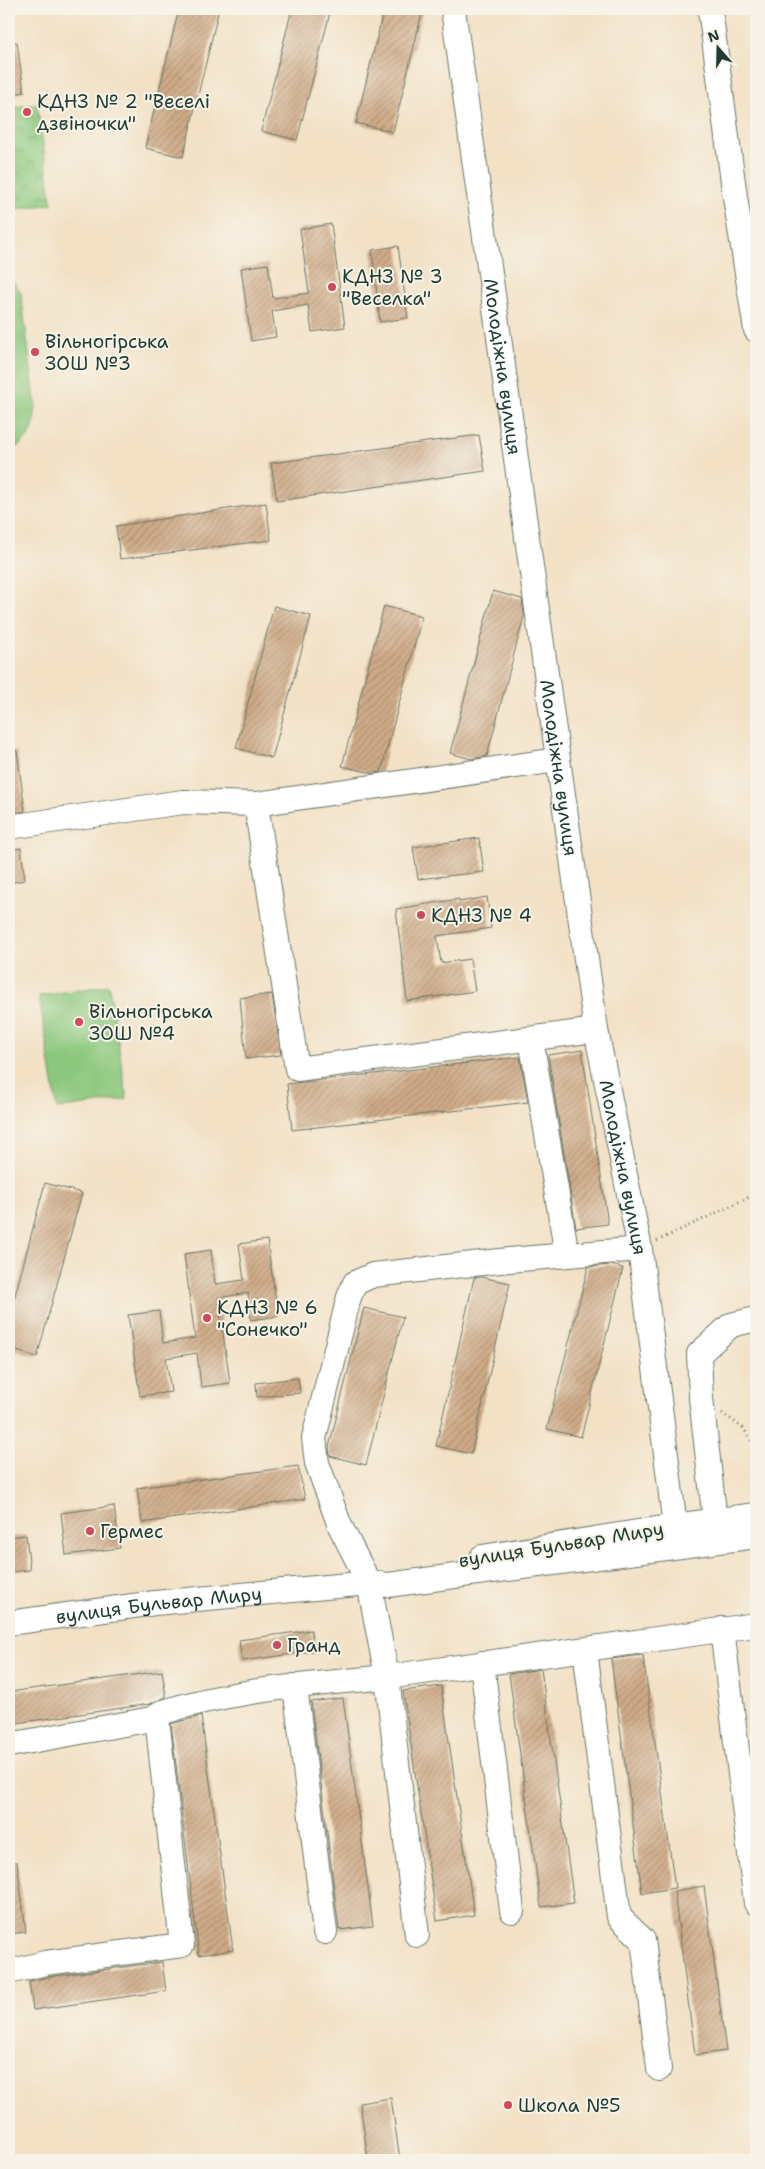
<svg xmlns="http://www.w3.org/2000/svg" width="765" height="2169" font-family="'Shantell Sans',sans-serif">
	<defs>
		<pattern id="park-crowns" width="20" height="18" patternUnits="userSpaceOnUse" patternTransform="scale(1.25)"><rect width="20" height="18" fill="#8bc77d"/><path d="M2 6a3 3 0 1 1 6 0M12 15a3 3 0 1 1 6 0" fill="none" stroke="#71a367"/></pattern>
		<pattern id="building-hatch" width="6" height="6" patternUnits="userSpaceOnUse" patternTransform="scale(1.25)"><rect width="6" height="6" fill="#d0ab88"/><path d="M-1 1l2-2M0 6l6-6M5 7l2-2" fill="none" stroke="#a88c70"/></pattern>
	</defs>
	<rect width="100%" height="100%" fill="#f7f3e8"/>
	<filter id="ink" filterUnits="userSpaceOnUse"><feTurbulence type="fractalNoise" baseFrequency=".02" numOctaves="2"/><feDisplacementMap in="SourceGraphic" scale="10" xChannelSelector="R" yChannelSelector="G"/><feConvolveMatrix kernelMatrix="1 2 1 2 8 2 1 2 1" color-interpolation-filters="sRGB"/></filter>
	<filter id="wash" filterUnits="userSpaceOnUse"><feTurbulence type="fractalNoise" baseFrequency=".0096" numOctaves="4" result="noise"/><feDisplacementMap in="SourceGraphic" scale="20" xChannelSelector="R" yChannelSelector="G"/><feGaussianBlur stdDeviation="1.12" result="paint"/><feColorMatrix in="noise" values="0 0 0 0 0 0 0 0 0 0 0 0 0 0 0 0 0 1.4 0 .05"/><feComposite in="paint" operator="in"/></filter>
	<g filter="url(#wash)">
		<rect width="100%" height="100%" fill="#f3e1c6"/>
		<!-- park -->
		<path fill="url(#park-crowns)" stroke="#558258" d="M37,104L52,204L9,210V108Z"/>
		<!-- pitch -->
		<path fill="#8bc77d" stroke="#558258" d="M9,275L21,293L36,407L33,428L28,437L21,444L9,452Z
			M109,985L127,1099L57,1109L39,996Z"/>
		<g id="blocks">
			<!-- building -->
			<path fill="url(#building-hatch)" d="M179,9H219L183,157L145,148Z
				M292,9H331L297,140L261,131Z
				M384,9H423L393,132L356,123Z
				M17,42L24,92L9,95V43Z
				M331,224L345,327L312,332L308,305L272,311L276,337L251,341L241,268L268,264L273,298L309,293L300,229Z
				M398,246L408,318L380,322L372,250Z
				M479,435L485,471L277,501L271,463Z
				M266,503L271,540L120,559L116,526Z
				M493,591L522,599L524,616L487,756L471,759L450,753Z
				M274,606L311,616L272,758L236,748Z
				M384,606L422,616L381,772L372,773L342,766Z
				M17,751L25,811L9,813V752Z
				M479,838L484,872L418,879L413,847Z
				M21,848L25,880L9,883V850Z
				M487,897L491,928L437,936L441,963L470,959L475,991L407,1001L396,909L459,899V902Z
				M272,994L281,1055L246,1059L240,998Z
				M582,1050L608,1224L576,1228L548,1055Z
				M520,1057L528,1102L292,1130L287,1084Z
				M45,1183L82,1193L37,1357L9,1349V1318Z
				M267,1240L278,1316L251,1320L248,1293L218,1298L230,1383L201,1387L197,1353L166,1358L171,1392L140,1396L128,1315L159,1311L163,1343L195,1338L184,1254L211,1250L215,1284L244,1280L239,1244Z
				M611,1265L623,1268L581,1437L547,1429L588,1267Z
				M481,1277L510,1283L471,1454L436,1446L474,1278Z
				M364,1308L403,1317L366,1465L330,1456L329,1447Z
				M298,1378L300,1393L257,1397L256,1383Z
				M298,1466L305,1499L142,1523L137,1488Z
				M114,1506L120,1548L66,1555L61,1513Z
				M26,1535L30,1570L9,1572V1537Z
				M311,1630L314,1651L242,1661L239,1640Z
				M643,1655L675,1888L642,1893L611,1659Z
				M541,1669L574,1903L541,1907L509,1674Z
				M162,1671L166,1697L150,1704L9,1724V1692Z
				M441,1686L474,1915L437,1921L403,1691Z
				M343,1698L373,1926L339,1930L311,1702Z
				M201,1716L233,1950L199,1955L171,1724Z
				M9,1862H17L26,1932L9,1934Z
				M704,1886L726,2051L695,2055L674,1891Z
				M162,1962L166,1991L33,2010L29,1981L48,1977Z
				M391,2098L400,2160H368L360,2103Z"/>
		</g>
	</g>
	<g filter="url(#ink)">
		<use href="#blocks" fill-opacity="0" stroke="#697667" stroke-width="1"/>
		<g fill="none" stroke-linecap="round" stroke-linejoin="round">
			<!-- minor casing -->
			<g stroke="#697667" stroke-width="26">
				<g id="minor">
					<path id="s1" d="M453,9L596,1030L640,1249L675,1526"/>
					<path d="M710,9L735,197L756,330"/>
					<path d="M256,804L297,1069L596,1030"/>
					<path d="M9,827L183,802L256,804L557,760"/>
					<path d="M531,1039L567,1255"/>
					<path d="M640,1249L509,1260L373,1275L355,1283L349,1297L314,1438L317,1463L340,1526L369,1583L387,1677L756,1625"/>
					<path d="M715,1521L701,1398L699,1354L731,1325L756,1319"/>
					<path d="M482,1557L675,1526L756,1515"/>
					<path id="s2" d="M9,1623L155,1603L369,1583L388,1585L756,1536"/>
					<path d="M722,1629L756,1903"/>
					<path d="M585,1650L619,1917L643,1940L659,2069"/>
					<path d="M482,1663L512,1911"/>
					<path d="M295,1686L325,1932"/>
					<path d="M9,1745L157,1718L160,1713C234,1689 310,1685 387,1677L417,1935"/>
					<path d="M9,1972L45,1963L182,1945L157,1718"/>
				</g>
			</g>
			<!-- path -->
			<path stroke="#697667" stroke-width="3" stroke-dasharray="1 4" stroke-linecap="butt" d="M657,1241L756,1194
				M722,1413L743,1428L756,1447"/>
			<!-- minor -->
			<use href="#minor" stroke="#fff" stroke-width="24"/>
		</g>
	</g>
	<!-- markers -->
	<g fill="#d1495b" stroke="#f7f3e8" stroke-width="2">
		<circle cx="27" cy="112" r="5"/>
		<circle cx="332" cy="287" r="5"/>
		<circle cx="35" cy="352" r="5"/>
		<circle cx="421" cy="915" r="5"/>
		<circle cx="79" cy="1022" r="5"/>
		<circle cx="207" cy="1318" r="5"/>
		<circle cx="90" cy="1531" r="5"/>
		<circle cx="277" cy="1645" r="5"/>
		<circle cx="508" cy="2105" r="5"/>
	</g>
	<g text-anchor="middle" stroke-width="4" stroke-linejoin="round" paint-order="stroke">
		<!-- poi labels -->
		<g font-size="19" fill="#1f3d34" stroke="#f7f3e8" text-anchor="start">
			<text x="37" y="108">КДНЗ № 2 "Веселі<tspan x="37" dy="22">дзвіночки"</tspan></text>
			<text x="342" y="283">КДНЗ № 3<tspan x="342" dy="22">"Веселка"</tspan></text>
			<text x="45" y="348">Вільногірська<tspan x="45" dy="22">ЗОШ №3</tspan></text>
			<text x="431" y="922">КДНЗ № 4</text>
			<text x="89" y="1018">Вільногірська<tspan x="89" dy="22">ЗОШ №4</tspan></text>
			<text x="217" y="1314">КДНЗ № 6<tspan x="217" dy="22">"Сонечко"</tspan></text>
			<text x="100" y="1538">Гермес</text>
			<text x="287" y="1652">Гранд</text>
			<text x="518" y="2112">Школа №5</text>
		</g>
		<!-- street labels -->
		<g font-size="19" fill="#1f3d34" stroke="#f7f3e8">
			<text dy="7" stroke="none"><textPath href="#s1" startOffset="361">Молодіжна вулиця</textPath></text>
			<text dy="7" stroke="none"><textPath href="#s1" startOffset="766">Молодіжна вулиця</textPath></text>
			<text dy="7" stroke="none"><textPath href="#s1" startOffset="1171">Молодіжна вулиця</textPath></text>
			<text transform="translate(561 1544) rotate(-9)" y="7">вулиця Бульвар Миру</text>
			<text dy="7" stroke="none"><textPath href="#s2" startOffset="151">вулиця Бульвар Миру</textPath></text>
		</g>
	</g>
	<!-- margin -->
	<rect width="765" height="2169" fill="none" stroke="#f7f3e8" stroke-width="30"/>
	<!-- north arrow -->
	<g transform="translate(718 48) rotate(340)" stroke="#f7f3e8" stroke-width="4" paint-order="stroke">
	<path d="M0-4L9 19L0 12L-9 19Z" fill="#1f3d34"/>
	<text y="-8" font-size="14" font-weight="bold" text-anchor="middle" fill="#1f3d34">N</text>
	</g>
</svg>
